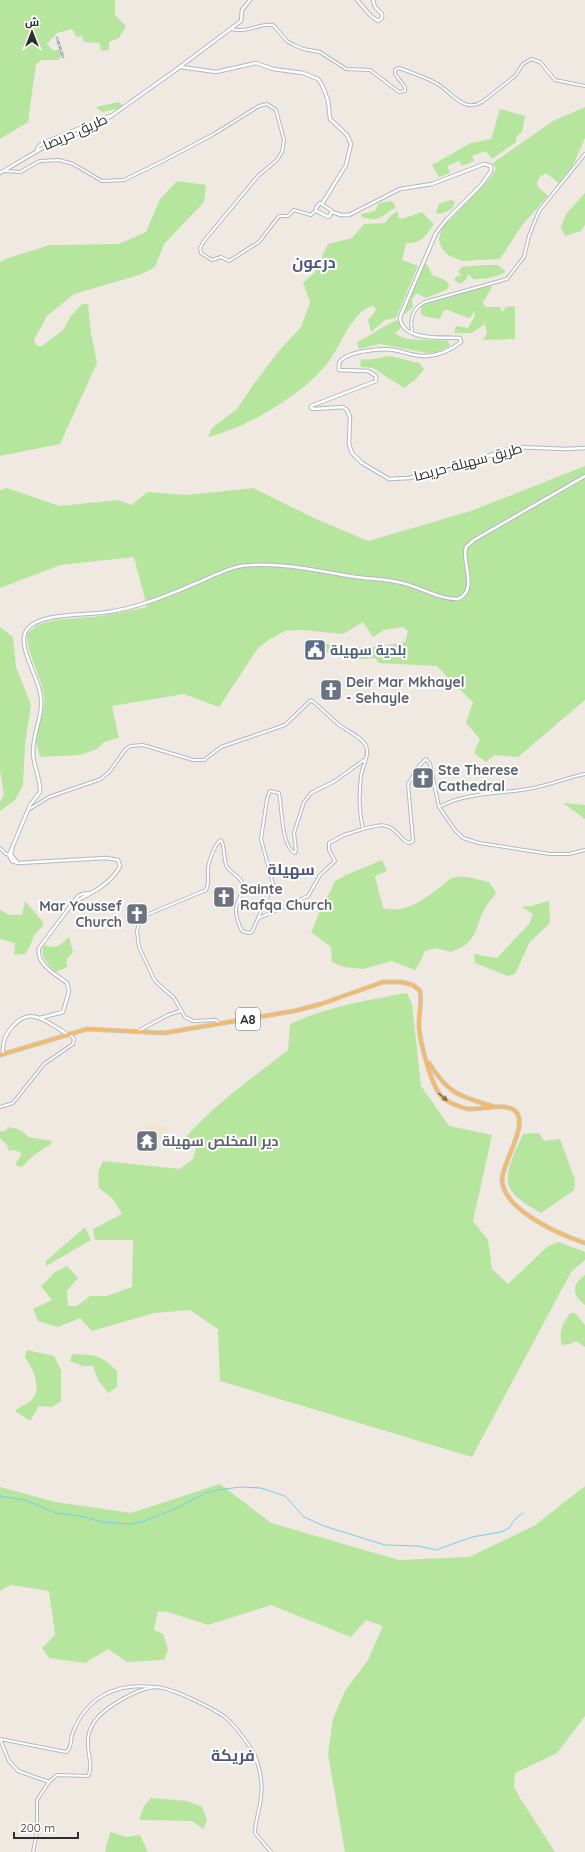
<svg xmlns="http://www.w3.org/2000/svg" width="585" height="1852" font-family="Quicksand,Cairo,sans-serif">
	<rect width="100%" height="100%" fill="#efe9e1"/>
	<!-- education -->
	<path fill="#f0e6d1" d="M146,1123L164,1126L169,1130L160,1138L157,1136L155,1139L149,1133L144,1134L137,1130Z"/>
	<!-- green -->
	<path fill="#b6e59e" d="M0,0H115V15L126,26L119,38L109,42V50L101,51L100,43L84,42L82,36L77,37L72,29L57,33L47,44L54,51L60,49L61,57L58,60H42L36,64L28,122L0,139Z
		M119,102L122,105L121,108L102,112L96,107Z
		M585,107V138L572,167L559,183L546,173L540,177L537,182L538,187L548,196L523,224L500,259L462,261L448,255L441,247L439,239L442,228L491,177L496,169L493,163L553,121Z
		M500,109L525,116L522,132L516,137V142L492,159L486,151L472,156L474,161L462,166L459,161L447,166L450,173L439,177L432,165L471,143L491,139Z
		M177,181L206,185L204,202L164,244L155,267L142,274L74,294L47,316L34,340L37,346H42L63,330L71,316L82,304H88L91,333L97,363L60,444L0,456V262L5,259L50,245L119,244L146,232L160,199Z
		M585,193V225L581,231L565,236L561,227L566,214Z
		M451,200L455,202C452,210 447,212 438,214L436,212L439,204Z
		M392,201L396,208C381,214 381,224 362,217L361,214L375,211L379,203Z
		M398,211V217L402,219L422,212L434,224C425,236 423,243 406,243L402,260L418,266L396,318L385,320L371,332L368,320L376,310L374,306C356,307 342,341 333,355C313,389 246,429 208,437L212,428L237,409L253,385L278,352L301,327L310,302L303,283L315,272L328,244L352,238L364,224L385,223L390,216Z
		M425,263L428,266L432,275L445,280L449,284L448,289L426,298L416,293L412,300L413,307L405,314L403,311L405,307Z
		M484,265H498L506,272C495,277 485,280 473,279L468,274L467,278L461,284L454,280L457,276L461,275L458,271L462,267Z
		M492,286C490,293 485,296 483,304L486,307H500L502,312L506,307L515,306V339L483,340L487,332L485,324L472,333H454L456,326L468,328L475,316L474,311H473V314L469,318L447,310H444L440,319L426,317L421,314V305C444,295 468,289 492,286Z
		M397,320L401,327L395,334L407,339L448,341L450,346L437,352L428,353L379,344L359,349L357,342C371,336 382,326 397,320Z
		M390,356L419,363L424,369L415,380L404,388L373,368L360,367L361,359C372,361 380,357 390,356Z
		M585,466V700L518,757L494,755L486,762L474,753L480,739L466,723L473,702L457,687L437,666L379,663L375,658L350,660L327,652L326,644L350,647H379L405,642L408,631L403,627L384,630L373,637L363,622L343,634L302,630L285,631L270,639L258,648L219,707L184,694L112,706L119,738L104,742L97,749L80,755L40,757C39,752 37,746 36,742C36,728 46,713 44,696C41,674 27,656 27,634L37,625L55,620L102,616L147,607L134,557L60,565L0,588V490L7,488L59,506L118,500L132,505L147,492L188,495L253,488L316,519L368,541L471,511Z
		M0,627L13,637L16,667L31,705L25,745L23,785L15,800L0,811V802L4,795L0,770Z
		M563,803L585,805V819Z
		M382,860L387,871L375,876L383,908C405,914 423,900 439,888C443,885 448,880 452,878C463,874 478,880 489,882L496,893C492,899 486,905 483,912C473,934 477,942 451,952L436,948L425,951L421,960L415,970L392,961L363,969L344,967L332,962L331,947L311,932C316,924 318,914 322,905C327,895 331,894 334,882L346,875Z
		M25,901L42,921L43,926C30,937 34,942 25,954L14,955L15,943L0,939V910L10,915H22Z
		M549,901L550,923L530,942L515,974L508,976L475,963L474,954L497,958L529,924L533,914L522,907L531,906Z
		M69,937L73,952L67,959V967L56,972C48,964 39,957 44,945C58,949 58,947 69,937Z
		M407,993L412,1004L421,1086L449,1126L492,1135L473,1221L488,1240L492,1269L508,1284L547,1247L558,1242L585,1252V1260L571,1272L472,1457L220,1381L218,1329L190,1310L154,1313L92,1331L80,1318L58,1327L38,1321L33,1309L52,1300L41,1286L55,1272L67,1266L78,1278L67,1291L68,1306H77L90,1296H107L132,1287L133,1240H95L93,1229L122,1214L113,1199L99,1188L98,1172L103,1161L180,1169L193,1159L197,1145L185,1138C215,1104 253,1077 288,1050L290,1024C327,1007 367,1000 407,993Z
		M7,1127C16,1128 23,1130 28,1137L52,1141L51,1144L34,1155L23,1166L19,1167L15,1164L21,1156L20,1152L14,1150L9,1151L7,1145L0,1138V1132L7,1130Z
		M539,1133L544,1141L560,1139L575,1180L574,1190L541,1213C531,1207 517,1200 511,1190C501,1176 517,1148 523,1134Z
		M85,1227L91,1240L46,1266V1261Z
		M585,1275V1305C572,1295 571,1285 585,1275Z
		M570,1313H575L585,1325V1347L576,1341L570,1344L562,1345C558,1331 563,1324 570,1313Z
		M27,1350L54,1356L61,1370V1401L52,1407L39,1406L30,1421L15,1411C21,1406 22,1406 28,1403C45,1392 33,1369 25,1357Z
		M72,1354C95,1355 100,1354 117,1371V1387L108,1393L98,1380L93,1366H83L70,1361Z
		M220,1484L271,1523L399,1560L469,1557L534,1526L585,1486V1716L557,1753L515,1773L514,1786L520,1798L555,1852H345L328,1754L333,1719L345,1691L368,1660L383,1626L366,1620L351,1637L271,1605L208,1625L168,1612L158,1611L154,1630L163,1634L168,1650L164,1660L127,1662L108,1649L85,1663L49,1658L42,1648L55,1635L49,1591L11,1585L0,1591V1487L55,1502L131,1513Z
		M151,1798L187,1801L202,1807L207,1821L203,1829L192,1821L139,1820L144,1806Z
		M110,1832L126,1837L140,1835L148,1852H105Z"/>
	<g fill="none" stroke-linecap="round" stroke-linejoin="round">
		<!-- stream -->
		<path stroke="#75cff0" stroke-width="1" d="M0,1496L25,1500L56,1513L80,1516L102,1522L131,1524L142,1522L179,1507L205,1493L218,1490L240,1487L261,1488L285,1496L304,1517L324,1526L385,1545L418,1546L436,1550L472,1537L501,1532L509,1528L516,1518L523,1513"/>
		<!-- tertiary casing -->
		<g stroke="#b4b7c1" stroke-width="4">
			<path id="tertiary" d="M231,29C249,33 260,23 273,25L287,41L294,45L303,49L320,52L346,69L370,70L399,92L405,91V87L395,74V70L398,68C406,70 432,80 439,85C453,94 464,113 482,102L515,76L523,64L531,59L540,62L555,80L585,86
				M5,171L20,172L40,161L59,160L73,164L102,181L124,180L165,160L214,134L259,106L267,104L276,110L284,140L282,152L277,160L258,176L204,241L200,248L201,253L212,260L221,257L229,261L259,242L279,216H288L294,210L311,215L316,210
				M412,331C410,318 412,309 425,302L507,279L524,257L529,236L539,211L585,154
				M439,807C466,792 499,794 528,789C547,786 566,778 585,774
				M28,810L49,797L101,779L110,771L125,750L130,746L143,745L193,760H204L221,747L285,725L311,700C321,708 330,717 339,725C347,731 362,737 366,746C370,755 362,767 361,776C359,793 359,812 363,829C379,825 387,821 399,835C403,839 404,841 409,843L413,841L408,784L419,766L426,759L430,764L439,807L455,830L463,838L479,843L550,854H569L585,850
				M0,848L6,854L10,855
				M259,918L308,896L320,875L335,861L329,850V843L344,835L363,829
				M219,1023L216,1020L193,1021L185,1017L174,998L155,981L139,947L137,932L139,922L144,916L206,890C210,883 207,876 208,868C209,861 215,843 221,840C225,845 223,859 227,867C231,873 243,878 243,886C243,892 239,898 237,904C234,913 238,923 242,931L249,933L252,932L273,884L261,839L267,799L270,791L279,793C282,806 281,847 295,853L296,850L294,833L304,802L311,793L335,781L364,760
				M138,1031L168,1015L180,1011
				M0,1107L13,1103L44,1064L73,1044L74,1039L70,1035
				M0,1739L66,1752C72,1748 70,1742 72,1735C85,1698 114,1683 153,1687
				M0,1739L9,1761L18,1771L49,1782
				M33,1852L37,1832V1800L49,1782L57,1775L88,1776C97,1762 76,1740 99,1716C111,1704 139,1688 155,1687C171,1687 212,1708 225,1717C234,1724 252,1748 256,1758C260,1770 263,1785 261,1797C260,1809 255,1821 255,1833L271,1852"/>
		</g>
		<!-- secondary casing -->
		<g stroke="#b4b7c1" stroke-width="4.5">
			<path id="secondary" d="M357,0L371,16L378,21L382,18V14L375,7L373,0
				M181,67L216,72L256,63L273,69L303,73L318,79L322,85L328,100L330,119L347,135L351,144L346,165L322,204
				M37,151L38,147L43,143L110,116
				M0,173L46,146L97,126L173,72L241,21L242,10L250,0
				M320,203L332,211L329,217L316,211V208Z
				M332,212L341,215H349L400,189L432,184L484,164L491,166V171L481,185L447,219L436,233L400,317C401,342 444,337 460,338L461,342C451,350 440,355 427,356C415,357 406,352 394,350C382,348 345,351 339,363V370L368,371L376,376V381L311,406V408L314,409L343,407L347,410L350,417L349,444L352,453L362,463L389,479L409,478L444,470L516,447L566,449L585,448
				M13,845L11,855L18,863
				M76,901C92,893 112,883 120,866L118,860L106,858L18,863L12,861L9,855L30,805L40,792C41,779 33,766 33,752C33,731 45,713 40,692C37,676 19,647 25,633C34,611 88,616 108,612C137,608 167,596 194,584C212,577 231,565 252,565C287,563 322,572 356,577C371,579 387,579 402,583C420,587 441,600 458,599C479,590 461,562 466,547L474,540L585,476
				M40,1018L63,1012L69,991L67,983C56,974 36,965 39,948L78,896L82,894L90,893
				M3,1054C2,1043 5,1034 13,1026C31,1005 48,1023 67,1034"/>
		</g>
		<!-- trunk casing -->
		<g stroke="#c9c9c9" stroke-width="5">
			<path id="trunk" d="M0,1055L87,1029L164,1033L294,1011L321,1004L383,982H401L413,985L420,991C422,1003 419,1013 419,1024C419,1040 432,1089 443,1098C450,1103 459,1107 468,1109C481,1110 509,1101 517,1113C527,1127 503,1162 502,1179C502,1210 561,1235 585,1243
				M429,1063C449,1095 460,1096 495,1107"/>
		</g>
		<!-- tertiary -->
		<use href="#tertiary" stroke="#fff" stroke-width="2"/>
		<!-- secondary -->
		<use href="#secondary" stroke="#fff" stroke-width="2.5"/>
		<!-- trunk -->
		<use href="#trunk" stroke="#f8ba60" stroke-width="3"/>
		<!-- rail casing -->
		<g stroke="#a3a6b8" stroke-width="2.5">
			<path id="rail" d="M57,38L63,57"/>
		</g>
		<!-- rail -->
		<use href="#rail" stroke="#fff" stroke-width="1" stroke-dasharray="3" stroke-linecap="butt"/>
	</g>
	<!-- one-way arrows -->
	<defs><path id="oneway-solid" d="M-6-.8H1V-3.2L6.5 0L1 3.2V.8H-6Z"/></defs>
	<use fill="#896d44" href="#oneway-solid" transform="translate(443 1097) rotate(41)"/>
	<!-- icons -->
	<defs>
		<g id="civic-square" transform="scale(1.15)"><rect x="-9" y="-9" width="18" height="18" rx="4" fill="#5c6f8a" stroke="#fff"/><path d="M-.6-6.5H3V-4.5H.6V-3L4-1V1h2V6H-6V1h2V-1L-.6-3ZM-1.2 2.5V6h2.4V2.5Z" fill="#fff"/></g>
		<g id="church-square" transform="scale(1.15)"><rect x="-9" y="-9" width="18" height="18" rx="4" fill="#6b7280" stroke="#fff"/><path d="M-1.2-6h2.4v3.5h3.3v2.4h-3.3V6h-2.4V-.1h-3.3v-2.4h3.3Z" fill="#fff"/></g>
		<g id="temple-square" transform="scale(1.15)"><rect x="-9" y="-9" width="18" height="18" rx="4" fill="#6b7280" stroke="#fff"/><path d="M0-6L5-2H3V0L6.5 2.5H4V6H1.5V3h-3V6H-4V2.5H-6.5L-3 0V-2H-5Z" fill="#fff"/></g>
	</defs>
	<g fill-rule="evenodd">
		<use href="#civic-square" x="315" y="650"/>
		<use href="#church-square" x="331" y="690"/>
		<use href="#church-square" x="423" y="778"/>
		<use href="#church-square" x="224" y="897"/>
		<use href="#church-square" x="137" y="914"/>
		<use href="#temple-square" x="147" y="1141"/>
	</g>
	<g text-anchor="middle" stroke-width="4" stroke-linejoin="round" paint-order="stroke">
		<!-- shield labels -->
		<rect fill="#fff" stroke="#6d6d6d" stroke-width="1" x="236" y="1008" width="24" height="22" rx="3"/>
		<g font-size="13" font-weight="bold" fill="#2e2e2e">
			<text x="248" y="1024">A8</text>
		</g>
		<!-- street labels -->
		<g font-size="14" fill="#2e2e2e" stroke="#fff">
			<text transform="translate(75 132) rotate(-24)" y="5">طريق حريصا</text>
			<text transform="translate(468 462) rotate(-15)" y="5">طريق سهيلة-حريصا</text>
		</g>
		<!-- service labels -->
		<g font-size="14" font-weight="bold" fill="#4e5e75" stroke="#fff" text-anchor="start">
			<text x="330" y="655">بلدية سهيلة</text>
		</g>
		<!-- worship labels -->
		<g font-size="14" font-weight="bold" fill="#5b616d" stroke="#fff" text-anchor="start">
			<text x="346" y="687">Deir Mar Mkhayel<tspan x="346" dy="16">- Sehayle</tspan></text>
			<text x="438" y="775">Ste Therese<tspan x="438" dy="16">Cathedral</tspan></text>
			<text x="240" y="894">Sainte<tspan x="240" dy="16">Rafqa Church</tspan></text>
			<text x="122" y="911" text-anchor="end">Mar Youssef<tspan x="122" dy="16">Church</tspan></text>
			<text x="162" y="1146">دير المخلص سهيلة</text>
		</g>
		<!-- quarter labels -->
		<g font-size="16" font-weight="bold" fill="#4d5680" stroke="#fff">
			<text x="314" y="268">درعون</text>
			<text x="291" y="875">سهيلة</text>
			<text x="233" y="1761">فريكة</text>
		</g>
	</g>
	<!-- north arrow -->
	<g transform="translate(32 32)" stroke="#ffffff" stroke-width="3" paint-order="stroke">
	<path d="M0-3L7 15L0 10L-7 15Z" fill="#2e2e2e"/>
	<text y="-6" font-size="11" font-weight="bold" text-anchor="middle" fill="#2e2e2e">ش</text>
	</g>
	<!-- scale -->
	<path d="M14 1832v6h64v-6" fill="none" stroke="#2e2e2e" stroke-width="2"/>
	<text x="20" y="1832" font-size="12" fill="#2e2e2e" stroke="#ffffff" stroke-width="3" paint-order="stroke">200 m</text>
</svg>
